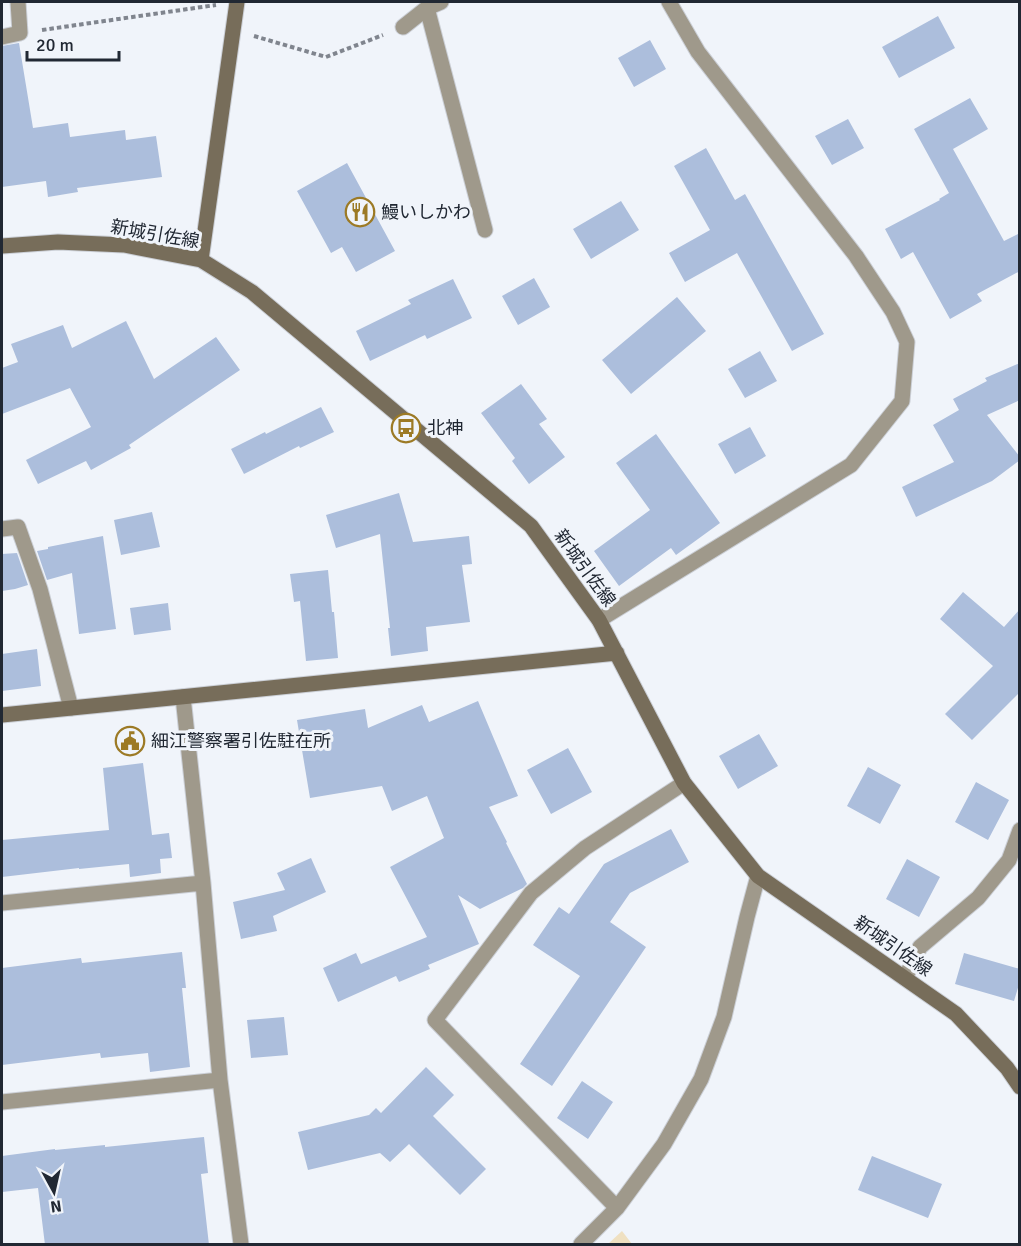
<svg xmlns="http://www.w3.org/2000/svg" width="1021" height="1246" font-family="Signika,'Noto Sans JP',sans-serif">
	<rect width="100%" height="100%" fill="#f0f4fa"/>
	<!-- green -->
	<path fill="#efe0c1" d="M622,1231L632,1244H608Z"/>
	<!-- building -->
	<path fill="#acbedc" d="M938,16L955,48L899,78L882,47Z
		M650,40L666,69L634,87L618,58Z
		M19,43L33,128L68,123L70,137L125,130L126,140L156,136L162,177L77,188L78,192L48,197L46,181L2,187V46Z
		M970,98L988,129L953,149L1004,241L1020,233V271L977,294L982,301L950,319L913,252L901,259L885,229L940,200L939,199L949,193L914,129Z
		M848,119L864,148L832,165L815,136Z
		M706,148L735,200L745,194L824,334L792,351L737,253L685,282L669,253L710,230L674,166Z
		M347,163L395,251L356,272L342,247L331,253L297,191Z
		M621,201L639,230L591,259L573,229Z
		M534,278L550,307L518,325L502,296Z
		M453,279L472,318L427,339L425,335L370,361L356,331L411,304L408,300Z
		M677,297L706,331L631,394L602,360Z
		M126,321L154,379L216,337L240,370L129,445L131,448L91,470L86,461L38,484L26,460L91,427L70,388L2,414V368L18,362L11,344L63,325L72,348Z
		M760,351L777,381L745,398L728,369Z
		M1020,363V400L987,415L1020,457V460L992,481L916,517L902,487L954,462L933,425L959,410L953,399L987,381L985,378Z
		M521,384L547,419L539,424L565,457L529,484L512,461L515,458L481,413Z
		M321,407L334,432L300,448L299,446L244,474L231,449L265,432L266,434Z
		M750,427L766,456L735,474L718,444Z
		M656,434L720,523L676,555L671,548L619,586L594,551L650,510L616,463Z
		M399,493L413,542L469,536L472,564L462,565L470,622L426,627L428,651L391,656L388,628H390L380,534L336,548L326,515Z
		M152,512L160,547L121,555L114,520Z
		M103,536L116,629L79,634L72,573L47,580L37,551L48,549V547Z
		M17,553L28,585L15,589L2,591V554Z
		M328,570L332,612H334L338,658L306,661L300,601L294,602L290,574Z
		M963,592L1004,627L1020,609V692L972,740L945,714L993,666L940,619Z
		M168,603L171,630L134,635L130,608Z
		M37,649L41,686L2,691V654Z
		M478,701L518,796L489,807L507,842L506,843L527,884L523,888L480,909L458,895L479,944L428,965L430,969L399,982L396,976L338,1002L323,968L356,953L361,964L427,937L390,867L444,838L427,796L392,811L382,786L310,798L297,720L365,709L368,728L422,705L429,722Z
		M759,734L778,766L738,789L719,756Z
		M568,748L592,792L551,814L527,770Z
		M143,763L152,835L169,833L172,858L160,859L161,873L130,877L129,864L79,869V868L2,877V840L109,830L103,768Z
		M868,767L901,785L880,824L847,806Z
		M976,782L1009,800L988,840L955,822Z
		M671,829L689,862L630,893L610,922L646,947L552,1086L520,1064L580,976L533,945L559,907L569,914L604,864Z
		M311,858L326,892L273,916L277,931L241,939L233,902L285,890L277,873Z
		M907,859L940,877L919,917L886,899Z
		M182,952L186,988H182L190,1067L150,1072L148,1053L101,1058L100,1053L2,1065V968L81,958L82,963Z
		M964,953L1020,969V981L1014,1001L955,984Z
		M284,1017L288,1055L251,1058L247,1020Z
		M426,1067L454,1095L433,1116L486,1169L460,1195L409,1144L390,1162L380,1153L308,1170L298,1132L369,1115L376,1108L381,1113Z
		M582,1081L613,1102L588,1139L557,1118Z
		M204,1137L208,1173L201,1174L209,1245H45L38,1188L2,1192V1156L55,1149V1150L105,1145V1147Z
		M872,1156L942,1184L928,1218L858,1190Z"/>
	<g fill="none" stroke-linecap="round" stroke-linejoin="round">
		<!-- street casing -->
		<g stroke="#cbcfd6" stroke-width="17">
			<path id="street" d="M427,8L485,230
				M403,27L427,8L441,2
				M2,37L20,33L18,2
				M2,529L18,527L40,589L71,708
				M599,620L851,465L902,401L907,342L893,312L856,256L698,52L669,2
				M2,903L203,883
				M905,978L920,947L978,898L1009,860L1020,830
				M220,1080L241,1244
				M2,1102L220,1080L203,883L183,697
				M617,1208L435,1020L531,893L585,848L684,783
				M581,1244L617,1208L664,1144L701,1079L724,1017L747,917L758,876"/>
		</g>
		<!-- secondary casing -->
		<g stroke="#cbcfd6" stroke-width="17">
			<path id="secondary" d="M2,246L58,242L124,245L201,260L252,292L531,526L599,620L684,783L758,876L956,1014L1007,1068L1020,1087
				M201,260L237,2
				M2,715L617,653"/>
		</g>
		<!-- path -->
		<path stroke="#80858e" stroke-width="4" stroke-dasharray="4.5 3" stroke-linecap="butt" d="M42,30L216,5
			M254,36L326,57L383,35"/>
		<!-- street -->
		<use href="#street" stroke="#9f998b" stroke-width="15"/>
		<!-- secondary -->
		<use href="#secondary" stroke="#776d5a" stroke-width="15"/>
	</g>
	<!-- icons -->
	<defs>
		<g id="restaurant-ring" transform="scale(1.5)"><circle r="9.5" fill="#f0f4fa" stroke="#9c7a25" stroke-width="1.5"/><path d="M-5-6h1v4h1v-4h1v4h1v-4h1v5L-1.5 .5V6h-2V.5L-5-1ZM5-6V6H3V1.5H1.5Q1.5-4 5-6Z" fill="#9c7a25"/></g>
		<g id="bus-ring" transform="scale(1.5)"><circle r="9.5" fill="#f0f4fa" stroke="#9c7a25" stroke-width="1.5"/><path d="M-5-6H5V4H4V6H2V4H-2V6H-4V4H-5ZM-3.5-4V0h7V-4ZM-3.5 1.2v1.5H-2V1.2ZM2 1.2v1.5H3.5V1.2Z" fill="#9c7a25"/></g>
		<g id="civic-ring" transform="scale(1.5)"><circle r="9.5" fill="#f0f4fa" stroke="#9c7a25" stroke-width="1.5"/><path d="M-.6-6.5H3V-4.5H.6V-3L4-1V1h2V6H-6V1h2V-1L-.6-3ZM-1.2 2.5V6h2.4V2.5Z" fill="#9c7a25"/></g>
	</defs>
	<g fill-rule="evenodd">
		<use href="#restaurant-ring" x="360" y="212"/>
		<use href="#bus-ring" x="406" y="428"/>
		<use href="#civic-ring" x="130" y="741"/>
	</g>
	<g text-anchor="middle" stroke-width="6" stroke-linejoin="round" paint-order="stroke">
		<!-- poi labels -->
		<g font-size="18" fill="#212833" stroke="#f0f4fa" text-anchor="start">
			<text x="381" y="218">鰻いしかわ</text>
			<text x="427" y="434">北神</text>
			<text x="151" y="747">細江警察署引佐駐在所</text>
		</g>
		<!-- street labels -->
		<g font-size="18" fill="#212833" stroke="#f0f4fa">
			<text transform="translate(155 234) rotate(10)" y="6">新城引佐線</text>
			<text transform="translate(585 568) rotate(54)" y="6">新城引佐線</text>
			<text transform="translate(893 946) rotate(35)" y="6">新城引佐線</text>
		</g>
	</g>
	<!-- border -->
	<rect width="1021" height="1246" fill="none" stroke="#212833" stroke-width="6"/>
	<!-- north arrow -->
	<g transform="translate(54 1192) rotate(172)" stroke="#f0f4fa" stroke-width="4.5" paint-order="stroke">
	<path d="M0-4.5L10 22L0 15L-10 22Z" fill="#212833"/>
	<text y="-9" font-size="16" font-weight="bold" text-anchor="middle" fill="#212833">N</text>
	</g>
	<!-- scale -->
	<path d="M27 51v9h92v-9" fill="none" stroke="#212833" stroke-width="3"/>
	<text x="36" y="51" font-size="18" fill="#212833" stroke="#f0f4fa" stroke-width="4.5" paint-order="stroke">20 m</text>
</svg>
